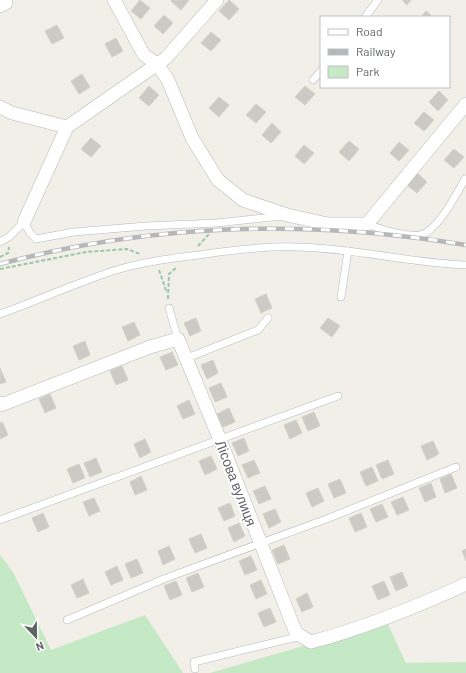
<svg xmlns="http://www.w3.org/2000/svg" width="466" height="673" font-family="Barlow,sans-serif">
	<rect width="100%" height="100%" fill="#f1efe8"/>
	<!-- green -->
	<path fill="#c5e8c5" d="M0,555L13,572L51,650L145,615L183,673H0Z
		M387,622L406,663L466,662V673H210Z"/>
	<!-- building -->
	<path fill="#cccac5" stroke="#d6d1c6" d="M140,0L150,8L141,19L131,11Z
		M172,0H189L181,10L171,1Z
		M229,0L239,9L229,20L219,11Z
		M402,0H411L407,5Z
		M426,11L433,17H421Z
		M164,15L173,23L163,34L154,26Z
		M57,25L64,38L52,44L45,31Z
		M211,32L221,40L211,51L201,43Z
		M116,38L123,51L112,57L105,44Z
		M82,74L90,87L79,94L71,81Z
		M149,86L159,95L149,106L139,98Z
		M305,86L315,94L305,105L295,97Z
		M439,91L448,100L438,111L429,102Z
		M219,97L229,105L219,117L209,108Z
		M256,104L266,112L256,123L246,115Z
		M424,112L434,120L424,131L414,123Z
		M272,123L281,132L271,143L262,135Z
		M91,138L101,146L91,157L81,149Z
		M349,141L359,149L349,161L339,152Z
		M399,142L409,150L399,161L390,153Z
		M304,145L314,153L304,164L295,156Z
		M454,149L464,157L454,168L444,160Z
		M417,173L427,182L417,193L407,185Z
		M266,294L272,308L261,313L255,299Z
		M196,318L201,331L190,336L184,323Z
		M328,318L340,326L332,337L320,328Z
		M134,322L140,335L128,341L122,327Z
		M85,341L90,355L79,360L73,346Z
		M172,352L178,365L166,370L160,357Z
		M213,360L218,373L207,379L201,365Z
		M122,366L128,380L116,385L110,371Z
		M0,368L6,382L0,384Z
		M221,383L227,397L215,402L209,388Z
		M50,394L56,408L45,413L39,399Z
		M189,400L195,414L183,419L177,406Z
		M229,408L235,422L223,427L217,414Z
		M314,412L320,426L308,431L302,417Z
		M296,420L302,433L290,439L284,425Z
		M2,422L8,435L0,439V423Z
		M244,438L249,451L238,456L232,443Z
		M145,439L151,452L140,458L134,444Z
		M433,441L439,454L427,460L421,446Z
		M211,456L217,469L205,475L199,461Z
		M96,458L102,472L90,477L84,463Z
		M254,460L260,473L248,478L242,465Z
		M388,460L394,474L382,479L376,465Z
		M79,464L85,478L73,483L67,469Z
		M372,467L378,481L366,486L360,472Z
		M451,474L457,488L445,493L440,479Z
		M141,476L147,490L135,495L130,482Z
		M340,479L346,493L334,498L328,484Z
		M431,483L436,497L425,502L419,488Z
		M265,486L271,499L259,504L253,491Z
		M318,488L324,501L312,507L306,493Z
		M403,497L409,510L397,515L391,502Z
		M94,498L100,511L89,516L83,502Z
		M230,503L235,516L224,521L218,508Z
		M382,504L388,517L376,522L370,509Z
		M275,509L281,522L269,528L263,514Z
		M43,513L49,527L38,532L32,518Z
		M361,513L367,527L355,532L349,518Z
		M239,523L245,536L234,542L228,528Z
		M201,534L207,548L195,553L189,539Z
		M284,545L290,559L278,564L272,550Z
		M169,546L175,559L163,565L158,551Z
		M466,549V561L462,551Z
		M251,556L257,570L245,575L239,561Z
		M137,559L143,573L131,578L125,564Z
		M117,566L123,580L111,585L105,572Z
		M402,572L408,586L396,591L390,577Z
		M198,573L204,587L192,592L186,578Z
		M83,579L89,593L77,598L71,585Z
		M261,580L267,594L256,599L250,585Z
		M176,581L182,595L170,600L164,586Z
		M384,581L390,595L378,600L372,586Z
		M307,593L313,607L302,612L296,599Z
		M270,608L276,622L264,627L258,613Z"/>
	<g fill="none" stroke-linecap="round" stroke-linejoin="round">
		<!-- service casing -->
		<g stroke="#b5b8bc" stroke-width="8">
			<path id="service" d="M365,17L378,0
				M313,80L321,71
				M367,224C380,229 415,241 427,232C442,222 456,195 465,179
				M0,242L9,237L24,222L30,233L36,239L74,232L146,226L217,223L282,216
				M341,297L348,251
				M169,308L178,339
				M0,314C39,300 76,283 116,270C143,262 171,258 199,255C231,250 265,246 298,247C354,248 409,263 466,265
				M187,358L258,330L268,318
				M0,520L338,396
				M67,620L166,578L329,518L456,467
				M195,669L194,662L301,636"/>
		</g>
		<!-- minor casing -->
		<g stroke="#b5b8bc" stroke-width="14">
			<path id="minor" d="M114,0L144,55L157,64L168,80L192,138L218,180L243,200L287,215L328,224H367L466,104
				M0,6L6,3
				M0,107L12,113L67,127L166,58L217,0
				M24,222L67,127
				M0,403L1,405L150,347L178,339L220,440L296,633L311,642C364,628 416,607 466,584"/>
		</g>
		<!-- path -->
		<path stroke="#9cc7a9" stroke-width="2" stroke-dasharray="4 2" stroke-linecap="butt" d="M198,246L210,233
			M0,257L8,253L9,247
			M0,269L86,252L127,249L140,254
			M159,270L167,293
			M168,299L169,274L177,267"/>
		<!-- service -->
		<use href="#service" stroke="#fff" stroke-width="7"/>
		<!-- minor -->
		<use href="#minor" stroke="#fff" stroke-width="13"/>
		<!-- rail casing -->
		<g stroke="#b6b7b8" stroke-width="4.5">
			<path id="rail" d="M0,264C154,223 309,219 466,245"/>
		</g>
		<!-- rail -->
		<use href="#rail" stroke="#fff" stroke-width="3" stroke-dasharray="9" stroke-linecap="butt"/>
	</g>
	<g text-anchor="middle" stroke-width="4" stroke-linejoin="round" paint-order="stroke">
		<!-- street labels -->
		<g font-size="14" fill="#5f6368" stroke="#fff">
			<text transform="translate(236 483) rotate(69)" y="5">Лісова вулиця</text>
		</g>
	</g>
	<!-- legend -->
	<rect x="320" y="16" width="130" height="72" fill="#ffffff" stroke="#bfc1c3"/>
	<rect x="328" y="29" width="20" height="6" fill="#ffffff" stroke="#bfc1c3"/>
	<text x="356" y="36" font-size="12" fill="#5f6368">Road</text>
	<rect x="328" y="49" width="20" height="6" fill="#b6b7b8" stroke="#bfc1c3"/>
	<text x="356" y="56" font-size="12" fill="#5f6368">Railway</text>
	<rect x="328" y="66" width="20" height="12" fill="#c5e8c5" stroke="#bfc1c3"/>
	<text x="356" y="76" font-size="12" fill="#5f6368">Park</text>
	<!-- north arrow -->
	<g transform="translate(36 637) rotate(158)" stroke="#ffffff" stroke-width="3" paint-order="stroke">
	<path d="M0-3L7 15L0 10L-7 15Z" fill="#5f6368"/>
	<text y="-6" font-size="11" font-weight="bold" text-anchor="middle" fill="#5f6368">N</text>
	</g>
</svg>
